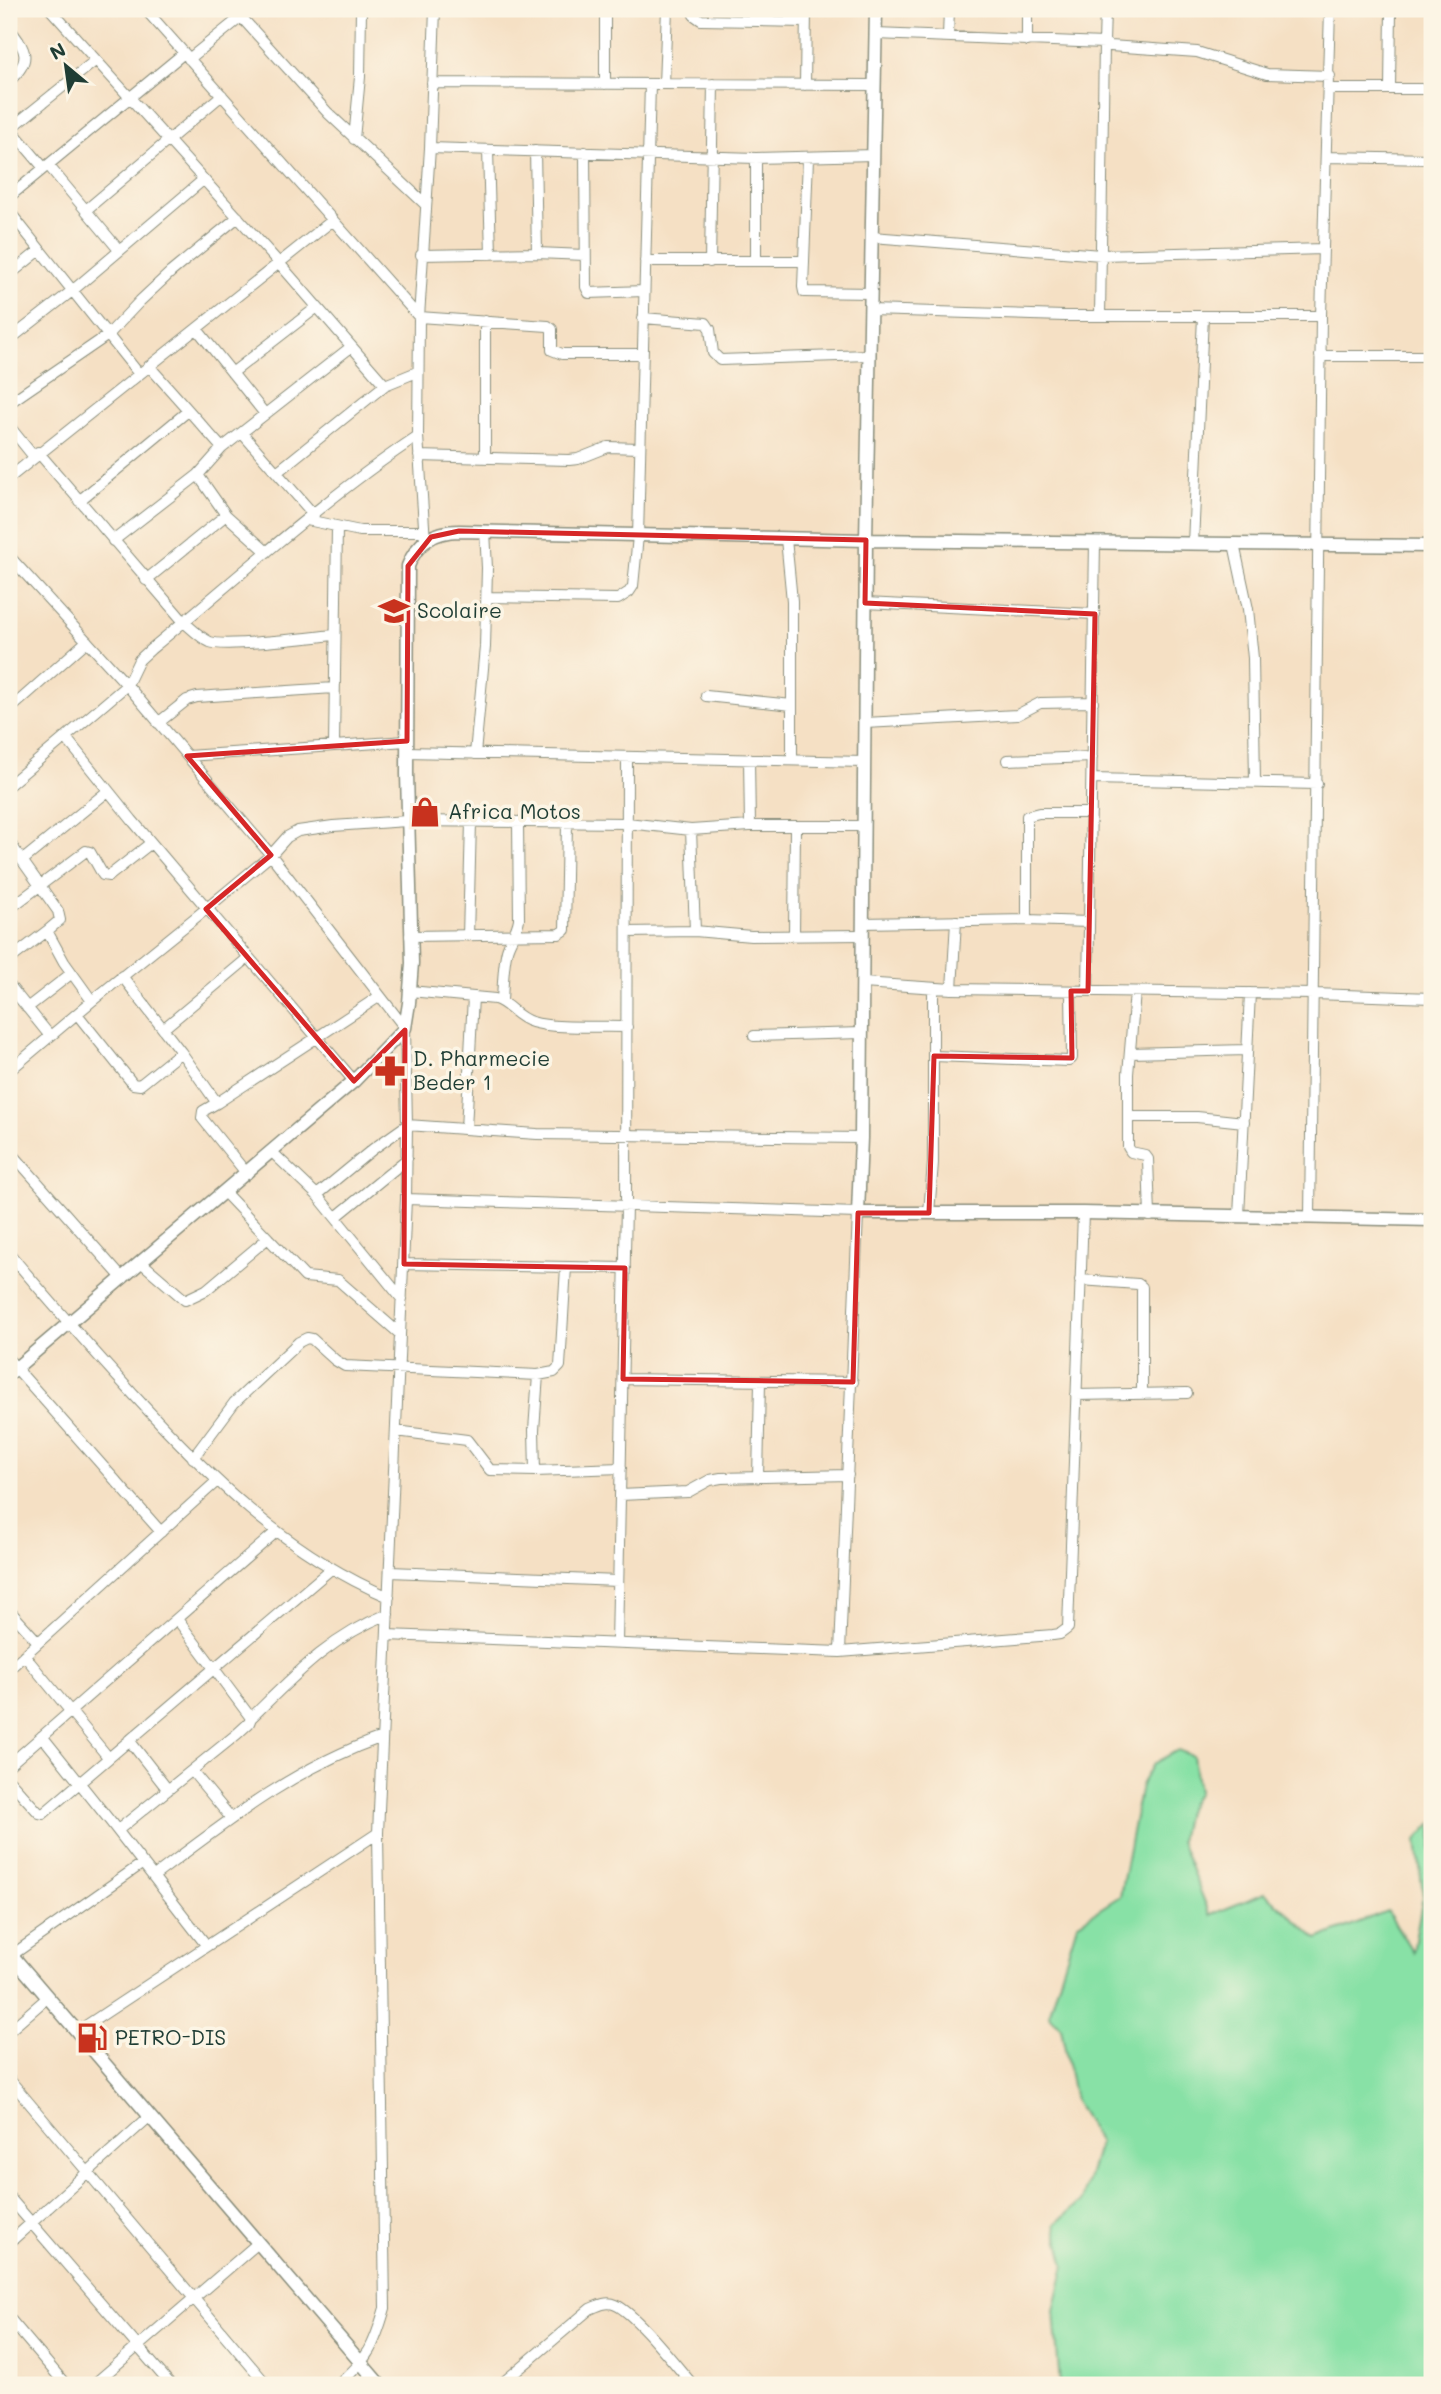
<svg xmlns="http://www.w3.org/2000/svg" width="1441" height="2394" font-family="Mali,sans-serif">
	<rect width="100%" height="100%" fill="#fcf5e5"/>
	<filter id="ink" filterUnits="userSpaceOnUse"><feTurbulence type="fractalNoise" baseFrequency=".0143" numOctaves="2"/><feDisplacementMap in="SourceGraphic" scale="14" xChannelSelector="R" yChannelSelector="G"/><feConvolveMatrix kernelMatrix="1 2 1 2 8 2 1 2 1" color-interpolation-filters="sRGB"/></filter>
	<filter id="wash" filterUnits="userSpaceOnUse"><feTurbulence type="fractalNoise" baseFrequency=".00686" numOctaves="4" result="noise"/><feDisplacementMap in="SourceGraphic" scale="28" xChannelSelector="R" yChannelSelector="G"/><feGaussianBlur stdDeviation="1.57" result="paint"/><feColorMatrix in="noise" values="0 0 0 0 0 0 0 0 0 0 0 0 0 0 0 0 0 1.4 0 .05"/><feComposite in="paint" operator="in"/></filter>
	<g filter="url(#wash)">
		<rect width="100%" height="100%" fill="#f5e0c4"/>
		<!-- green -->
		<path fill="#88e1a6" stroke="#548f6d" stroke-width="2" d="M1178,1750L1193,1756L1198,1792L1186,1811L1180,1841L1210,1915L1265,1893L1317,1939L1387,1911L1413,1952L1423,1896L1417,1840L1432,1823V2385H1060L1054,2311L1065,2265L1055,2224L1082,2201L1099,2143L1075,2101L1061,2028L1049,2015L1077,1924L1120,1896L1141,1785L1153,1764Z"/>
	</g>
	<g filter="url(#ink)">
		<g fill="none" stroke-linecap="round" stroke-linejoin="round">
			<!-- minor casing -->
			<g stroke="#8a8e7c" stroke-width="12">
				<path id="minor" d="M50,9L279,263L385,385
					M145,9L419,317L418,436L425,541
					M234,9L328,113L425,204
					M435,9L430,148L419,317L548,326L552,329V350L562,354H642
					M605,9V84
					M693,9L694,15L701,20L805,22
					M1027,9V41
					M1105,9L1104,43L1110,46L1197,52L1267,74L1330,76
					M9,14L15,9
					M9,28C26,50 33,60 9,81
					M876,34L1104,43L1100,316
					M948,37L949,9
					M189,59L251,9
					M432,83L875,85
					M664,84L667,9
					M805,85L806,9
					M1329,89H1432
					M1390,89L1391,9
					M9,127L44,168
					M10,129L96,60
					M354,139L360,77L361,9
					M430,148L756,158L874,155
					M488,150L491,254
					M535,151L537,253
					M585,152L586,287L589,293L644,291
					M1327,157L1432,159
					M808,158L803,287L804,292L871,293
					M48,165L119,250
					M9,197L184,53
					M86,210L222,95
					M9,211L139,374
					M872,237L1101,255L1323,249
					M421,255L537,253L585,255
					M645,261H804
					M756,261V158
					M710,262L713,84
					M9,275L40,250
					M870,310L1064,316H1321
					M643,318L706,323L710,329L713,353L720,360L869,355
					M485,321V456
					M197,329L265,414
					M9,340L72,291L203,180
					M1320,356H1432
					M149,366L222,448L351,347
					M232,373L316,308
					M9,403L108,335L140,301L171,272L238,217
					M9,426L34,457
					M242,433L314,515
					M38,452L184,622C192,629 201,638 210,642C225,648 313,637 335,635
					M419,456L569,460L578,459L608,447L639,448
					M277,472L385,385L417,372
					M198,475L226,515L267,552
					M9,478L333,220
					M79,501L188,411
					M307,520L360,531H423
					M786,539L792,601V760
					M113,541L198,475L222,448
					M1193,544L1203,316
					M1234,544L1248,609L1253,658L1255,782
					M9,556L127,685L271,855L405,1028L407,1125L406,1199L378,1833L385,2308C374,2346 369,2358 338,2385
					M146,580L226,515
					M487,597L618,599L629,592L633,586L638,536L650,84
					M865,603L1095,614
					M706,696L792,705
					M9,710L87,641
					M158,723L187,700L197,697L334,688
					M865,723L1017,715L1040,703L1093,702
					M66,738L132,820L354,1081
					M334,746L337,527
					M407,752L864,762
					M475,754L485,647L487,568L485,531
					M187,756L407,741
					M749,759L750,826
					M1007,760L1092,757
					M1092,779L1317,784
					M9,785L127,685L139,660L151,649C239,577 323,499 418,436
					M691,830L695,931
					M9,842L58,911L60,920L47,931
					M23,860L108,791
					M9,909L86,851L90,852L103,875L109,876L151,843
					M1027,920V816L1039,813H1091
					M863,923L1027,920L1089,922
					M627,932L695,931L751,936L863,935
					M794,935L795,827
					M410,936L559,934L565,930L567,823
					M468,936L471,822
					M9,960L47,931L64,962L92,1001
					M122,976L181,1052
					M863,983L952,989L1314,994L1432,998
					M9,985L50,1036
					M952,989L956,921
					M410,991L495,999C509,1003 516,1018 532,1022C554,1029 601,1026 627,1027
					M1088,991L1095,542
					M1135,992L1128,1074V1147L1131,1152L1145,1155L1148,1159L1150,1216
					M502,1001C503,984 503,966 507,950C510,939 517,932 519,919L518,823
					M27,1008L72,973
					M77,1014L133,1084L140,1085L181,1052L217,1103L203,1111L202,1118L247,1174
					M163,1029L248,958
					M754,1036L862,1033
					M1130,1053L1247,1050
					M934,1056L1069,1061L1072,1058L1071,991
					M9,1071L92,1001L206,909L271,855L287,837L298,831L333,826L407,821L627,823L691,830L750,826H864
					M217,1103L380,996
					M1128,1117H1197L1244,1122
					M466,1129L473,997
					M9,1150L123,1279
					M272,1152L317,1195L402,1299
					M225,1193L305,1277L338,1280L400,1334
					M317,1195L373,1149L407,1125L537,1134L861,1138
					M929,1213L933,1163V988
					M1239,1216L1250,993
					M336,1217L407,1159
					M1310,1217L1321,316L1330,9
					M9,1253C49,1301 90,1347 132,1393C207,1475 285,1553 389,1597
					M142,1263L185,1300L206,1290L268,1238
					M404,1264L625,1268
					M1080,1280L1138,1284L1142,1287V1394
					M9,1360L161,1532
					M538,1375L534,1430L535,1471L621,1468
					M623,1379L853,1382
					M1076,1395L1187,1393
					M396,1431L467,1440L490,1470L535,1471
					M193,1458L234,1403L299,1342L307,1338L312,1339L335,1360L345,1366L538,1375L554,1372L560,1366L566,1267
					M758,1478L760,1382
					M620,1495L688,1492L710,1480L721,1478L848,1475
					M390,1572L618,1581
					M9,1610L38,1642
					M387,1635L840,1652L858,1213L406,1199
					M617,1643L626,1205L627,757
					M840,1652L1053,1635L1060,1634L1068,1628L1083,1213
					M24,1655L108,1757
					M9,1669L217,1481
					M251,1718C295,1675 329,1638 388,1614
					M42,1736L110,1821L207,1946
					M129,1740L168,1790
					M9,1765L276,1532
					M192,1771L231,1818
					M9,1780L39,1813L43,1814L331,1569
					M118,1830L237,1734L249,1723L251,1718L177,1619
					M154,1876C227,1821 294,1768 382,1737
					M12,1955L143,1863
					M9,2031L48,1997
					M78,2031L378,1833
					M9,2079L267,2385
					M9,2197L171,2385
					M9,2243L150,2116
					M9,2318L66,2385
					M93,2385L258,2243
					M500,2385L590,2309C599,2305 607,2301 616,2305C636,2314 677,2367 693,2385"/>
			</g>
			<!-- tertiary casing -->
			<g stroke="#8a8e7c" stroke-width="15">
				<path id="tertiary" d="M876,9L866,540L861,1138L858,1213H1083L1432,1220
					M9,1374L354,1081L405,1028L409,1003L412,963L407,774L408,566C417,542 434,531 459,531L866,540L1432,546
					M9,1952L380,2385"/>
			</g>
			<!-- minor -->
			<use href="#minor" stroke="#fff" stroke-width="10"/>
			<!-- tertiary -->
			<use href="#tertiary" stroke="#fff" stroke-width="12"/>
		</g>
	</g>
	<!-- marked area -->
	<path fill="none" stroke="#d62828" stroke-width="5" stroke-linejoin="round" d="M459,531L866,540L865,603L1095,614L1088,991H1071L1072,1058L934,1056L929,1213H858L853,1382L623,1379L625,1268L404,1264L405,1030L354,1081L206,909L271,855L187,756L407,741L408,566L431,537Z"/>
	<!-- icons -->
	<defs>
		<g id="school-bare" transform="scale(2.415)"><path d="M0-5L7-2L0 1L-7-2ZM-4 1L0 2.5L4 1V4Q0 6-4 4Z" fill="#c8321e" stroke="#fcf5e5" stroke-width="2.5" paint-order="stroke"/></g>
		<g id="shop-bare" transform="scale(2.415)"><path d="M-5-2.5h2.3a2.7 3.5 0 0 1 5.4 0H5L5.5 6h-11ZM-1.5-2.5h3a1.5 2.3 0 0 0-3 0Z" fill="#c8321e" stroke="#fcf5e5" stroke-width="2.5" paint-order="stroke"/></g>
		<g id="pharmacy-bare" transform="scale(2.415)"><path d="M-2-6h4v4h4v4h-4v4h-4v-4h-4v-4h4Z" fill="#c8321e" stroke="#fcf5e5" stroke-width="2.5" paint-order="stroke"/></g>
		<g id="fuel-bare" transform="scale(2.415)"><path d="M-5.5-6h7V0h2V4h1.3V-2.5L3-4.5l.8-.8L6-3V5H2.5V1h-1V6h-7ZM-4.2-4.7v3.2H.2V-4.7Z" fill="#c8321e" stroke="#fcf5e5" stroke-width="2.5" paint-order="stroke"/></g>
	</defs>
	<g fill-rule="evenodd">
		<use href="#school-bare" x="394" y="611"/>
		<use href="#shop-bare" x="425" y="812"/>
		<use href="#pharmacy-bare" x="390" y="1071"/>
		<use href="#fuel-bare" x="92" y="2038"/>
	</g>
	<g text-anchor="middle" stroke-width="7" stroke-linejoin="round" paint-order="stroke">
		<!-- poi labels -->
		<g font-size="21" fill="#1f3d34" stroke="#fcf5e5" text-anchor="start">
			<text x="417" y="618">Scolaire</text>
			<text x="448" y="819">Africa Motos</text>
			<text x="413" y="1066">D. Pharmecie<tspan x="413" dy="24">Beder 1</tspan></text>
			<text x="115" y="2045">PETRO-DIS</text>
		</g>
	</g>
	<!-- margin -->
	<rect width="1441" height="2394" fill="none" stroke="#fcf5e5" stroke-width="35"/>
	<!-- north arrow -->
	<g transform="translate(66 66) rotate(331)" stroke="#fcf5e5" stroke-width="5" paint-order="stroke">
	<path d="M0-5L12 26L0 18L-12 26Z" fill="#1f3d34"/>
	<text y="-10" font-size="19" font-weight="bold" text-anchor="middle" fill="#1f3d34">N</text>
	</g>
</svg>
